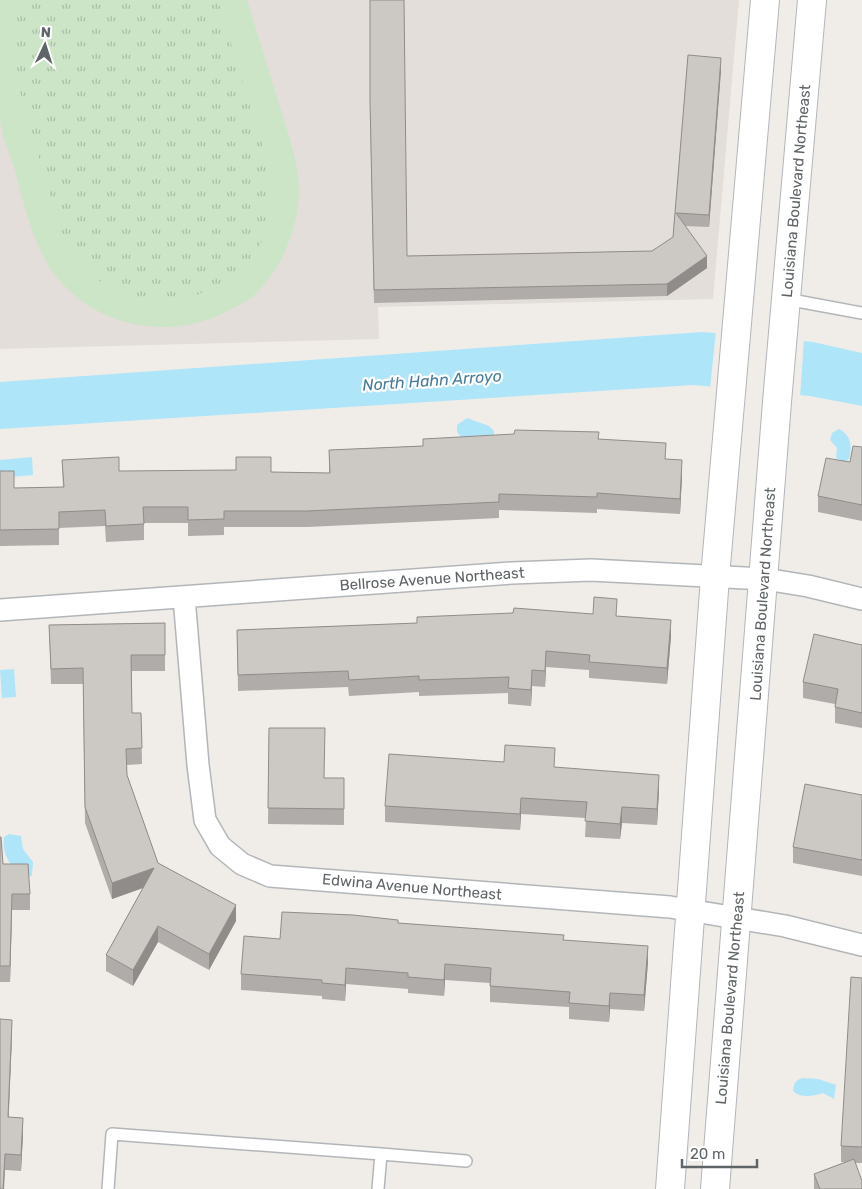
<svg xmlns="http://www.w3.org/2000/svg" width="862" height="1189" font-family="Rubik,sans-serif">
	<defs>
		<pattern id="grass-tufts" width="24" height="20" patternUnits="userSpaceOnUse" patternTransform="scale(1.25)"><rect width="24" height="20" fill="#cce5c7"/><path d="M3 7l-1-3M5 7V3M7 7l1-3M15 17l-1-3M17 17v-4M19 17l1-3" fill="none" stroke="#a9bda5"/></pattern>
	</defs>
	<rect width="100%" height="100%" fill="#f0ede8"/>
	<!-- education -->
	<path fill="#e3ded9" d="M0,0H739L713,299L378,307L379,339L0,349Z"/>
	<!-- grass -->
	<path fill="url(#grass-tufts)" d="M19,0H218C229,36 240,72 251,109C261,141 275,174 272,208C265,282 167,327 106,286C84,271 70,251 59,228L11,61C9,40 10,20 19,0Z"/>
	<!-- pitch -->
	<path fill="#cce5c7" d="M0,0H19C10,20 9,40 11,61L59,228C70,251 84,271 106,286C167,327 265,282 272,208C275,174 261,141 251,109C240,72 229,36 218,0H247C258,36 269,71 280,107C288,134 299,163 299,191C298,230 281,272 251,298C246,302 239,305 233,308C172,344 90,328 50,268C30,237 23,199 13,164C8,150 1,134 0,120C0,81 0,39 0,0Z"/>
	<!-- water -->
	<path fill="#afe5f9" d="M702,332L813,342L862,353V406L810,396L694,385L0,429V382Z
		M467,418L489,426L494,431V439L462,438L457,432V425Z
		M839,429C852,436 852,447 849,459L844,462L836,458L837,448L830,440L832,433Z
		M32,457L33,475L0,478V460Z
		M14,669L16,697L2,698L0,670Z
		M9,834L21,836L23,849L33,862L32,876C13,876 1,854 4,837Z
		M803,1078L818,1079L836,1085L834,1099L823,1093C812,1096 802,1099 793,1091C794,1083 795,1080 803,1078Z"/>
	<!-- pier -->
	<path fill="#f0ede8" d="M716,331L804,339L800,397L710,389Z"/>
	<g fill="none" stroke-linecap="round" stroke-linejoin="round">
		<!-- lane casing -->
		<g stroke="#b3b6b9" stroke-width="14">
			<path id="lane" d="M786,299L862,313
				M108,1189L112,1134L381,1154
				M378,1189L381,1154L466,1161"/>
		</g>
		<!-- street casing -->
		<g stroke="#b3b6b9" stroke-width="24">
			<path id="street" d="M184,597L198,765L205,820L220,846L242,864L270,876L670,907L785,926L862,945
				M0,610L512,573L591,570L765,579L808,586L862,599"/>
		</g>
		<!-- secondary casing -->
		<g stroke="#b2b6b9" stroke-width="30">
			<path id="secondary" d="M670,1189L715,577L765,0
				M715,1189L777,402L812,0"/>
		</g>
		<!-- lane -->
		<use href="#lane" stroke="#fff" stroke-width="11"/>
		<!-- street -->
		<use href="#street" stroke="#fff" stroke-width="21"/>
		<!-- secondary -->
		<use href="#secondary" stroke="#fff" stroke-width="28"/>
	</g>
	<!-- wall -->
	<path fill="#afaca9" d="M688,55L721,70L709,227L685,226L707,268L667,296L374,303L370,113L407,256L652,251L673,237Z
		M423,439H599L666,459L682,476L680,514L597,509V513L499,510V518L307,527H224V535L188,536V523H144V540L106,542L105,526L59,528V545L0,546V471L14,488L63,487L62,460L119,471L329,473V450L423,446Z
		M862,447V521L818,512V496L850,462Z
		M617,616L671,636L667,684L589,678V670L546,667L545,687L532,686L531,706L508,704V693L419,696V692L349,696L348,687L238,691L237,630Z
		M165,623V671H132V713H141L142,764L127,765V775L158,863L236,921L209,970L158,942L133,986L106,971V955L143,888L112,899L85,823L83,684H51L49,625Z
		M862,645V728L835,723V704L803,698V682Z
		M269,728L325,778H344V825L268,824Z
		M555,767L659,790L657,825L622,823L620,839L585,837L586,818L521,814L520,830L385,822V806Z
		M862,795V876L793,863V847Z
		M0,837L3,864L30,894V910H12L10,982H0Z
		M398,923L564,940L648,962L644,1011L610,1009L609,1022L569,1019V1007L490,1002V983L445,980L444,996L408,993V989L346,984L345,1001L322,999V996L241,990V974L280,939Z
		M862,978V1163H855L862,1189H814V1174L845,1162H841V1146Z
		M12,1036L8,1117L23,1134L21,1171L5,1170L4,1189H0Z"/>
	<!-- shaded-wall -->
	<path fill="#8f8c89" d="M721,58V70L709,227V215Z
		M707,256V268L667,296V284Z
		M682,460V476L680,514V499Z
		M671,620V636L667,684V668Z
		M546,651V667L545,687V671Z
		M532,670V686L531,706V690Z
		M659,775V790L657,825V809Z
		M521,798V814L520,830V814Z
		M622,807V823L620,839V824Z
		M154,868V884L112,899V883Z
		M12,894V910L10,982V966Z
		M236,905V921L209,970V954Z
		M158,926V942L133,986V970Z
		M648,946V962L644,1011V995Z
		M445,964V980L444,996V980Z
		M346,968V984L345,1001V985Z
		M610,993V1009L609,1022V1006Z
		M12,1020V1036L8,1133V1117Z
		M23,1118V1134L21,1171V1155Z
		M5,1154L4,1189H3Z"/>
	<!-- building -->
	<path fill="#ccc8c4" stroke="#8f8c89" d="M370,0H404L407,256L652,251L673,237L688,55L721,58L709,215L676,213L707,256L667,284L374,290L370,100Z
		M515,430L599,432L598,439L666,443L665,459L682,460L680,499L597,493V497L499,494V502L307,511H224V519L188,520V507H143L144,524L106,526L105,510L59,512V529L0,530V471H14V488L64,487L62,460L119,457V471L236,470V457H271V472L330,473L329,450L423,446V439L514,434Z
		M853,446L862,447V505L818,496L826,458L850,462Z
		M594,597L617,599L616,616L671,620L667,668L589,662L590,655L546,651L545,671L532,670L531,690L508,688L509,677L419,680V676L349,680L348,671L238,675L237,630L417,623V617L513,613L514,608L593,614Z
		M165,623V655H131L132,713H141L142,748L126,749L127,775L158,863L236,905L209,954L158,926L133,970L106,955L154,868L112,883L85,807L83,668L51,669L49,625Z
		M814,634L862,645V713L835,707L838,689L803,682Z
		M269,728H325L324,778H344V809L268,808Z
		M505,745L555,748L554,767L659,775L657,809L622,807L620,824L585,821L587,802L521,798L520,814L385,806L389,754L504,762Z
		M805,784L862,795V860L793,847Z
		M0,837H1L3,864H28L30,894H12L10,966H0Z
		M282,912L353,915L398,920V923L564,935L563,940L648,946L644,995L610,993L609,1006L569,1003L570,992L490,986L491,968L445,964L444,980L408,977V973L346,968L345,985L322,983V980L241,974L244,936L280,939Z
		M851,977L862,978V1147L841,1146Z
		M0,1019L12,1020L8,1117L23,1118L21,1155L5,1154L3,1189H0Z
		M854,1159L862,1181V1189H820L814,1174Z"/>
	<g text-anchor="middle" stroke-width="4.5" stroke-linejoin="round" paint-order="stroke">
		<!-- street labels -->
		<g font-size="15" fill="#5f6467" stroke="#fff">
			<text transform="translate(796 191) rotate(-85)" y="5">Louisiana Boulevard Northeast</text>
			<text transform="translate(432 579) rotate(-4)" y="5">Bellrose Avenue Northeast</text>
			<text transform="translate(763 594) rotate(-86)" y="5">Louisiana Boulevard Northeast</text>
			<text transform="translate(412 887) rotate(5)" y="5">Edwina Avenue Northeast</text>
			<text transform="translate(730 998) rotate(-85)" y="5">Louisiana Boulevard Northeast</text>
		</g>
		<!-- water labels -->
		<g font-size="16" font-style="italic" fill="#457c9a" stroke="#fff">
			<text transform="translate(432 380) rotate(-4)" y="6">North Hahn Arroyo</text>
		</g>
	</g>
	<!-- north arrow -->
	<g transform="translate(45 45) rotate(4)" stroke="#ffffff" stroke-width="4" paint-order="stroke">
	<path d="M0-4L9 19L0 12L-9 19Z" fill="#5f6467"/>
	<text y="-8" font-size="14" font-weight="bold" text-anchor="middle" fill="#5f6467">N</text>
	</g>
	<!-- scale -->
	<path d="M682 1159v8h75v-8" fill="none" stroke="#5f6467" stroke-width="2.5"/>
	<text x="690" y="1159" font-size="15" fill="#5f6467" stroke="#ffffff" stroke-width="4" paint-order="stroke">20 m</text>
</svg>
